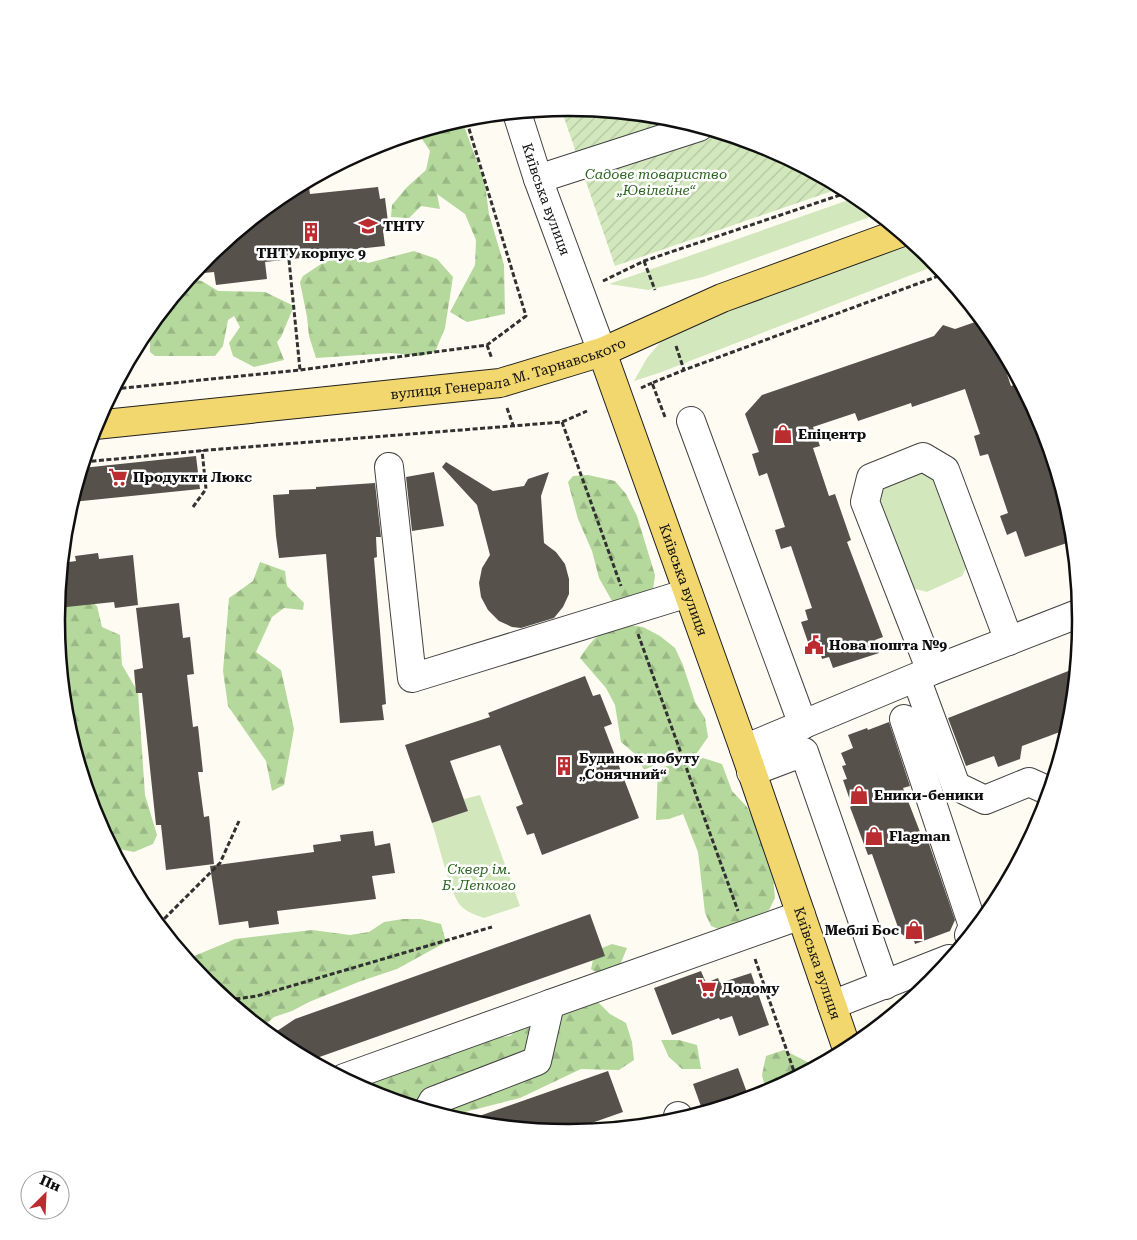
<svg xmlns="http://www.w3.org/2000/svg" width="1137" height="1240" font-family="'Roboto Serif',serif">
	<defs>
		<pattern id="forest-firs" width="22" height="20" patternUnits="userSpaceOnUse" patternTransform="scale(1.25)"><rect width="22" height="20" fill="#b5d89c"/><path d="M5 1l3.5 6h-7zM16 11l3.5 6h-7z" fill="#9ab885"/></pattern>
		<pattern id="garden-furrows" width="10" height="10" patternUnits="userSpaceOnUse" patternTransform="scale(1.25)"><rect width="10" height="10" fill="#d2e8bc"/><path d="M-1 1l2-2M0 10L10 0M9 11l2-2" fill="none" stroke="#b3c6a0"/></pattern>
	</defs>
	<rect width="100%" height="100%" fill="#fefcf2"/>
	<!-- grass -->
	<path fill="#d2e8bc" d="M857,197L878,214L703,277L648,290L609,284Z
		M912,243L931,258L937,265L659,373L634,381L647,358L663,339L696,321Z
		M923,470L941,482L970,560L962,576L927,592L908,587L878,508L883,487Z
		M480,795L520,906L484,918C476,915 466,912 460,905C450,893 438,841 432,823L468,811L464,799Z"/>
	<!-- forest -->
	<path fill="url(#forest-firs)" d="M462,120L485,184L489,214L504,265L505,314L467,322L450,312L475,265L476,240L465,214L437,194L440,209L421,206L409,218L391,217L392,205L407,187L426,170L430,151L418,133Z
		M414,251L437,259L453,277L445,328L435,352L421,356L391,353L316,358L309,336L307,317L300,282L303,276L324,262L350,256L368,263Z
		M189,279L202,281L218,291L265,292L294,306L281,337L277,342L284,360L254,367L233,356L229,343L240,327L234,316L228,320L223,346L215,356H155L150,352V339L143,335Z
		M588,475L615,481L626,494L637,516L655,575L652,598L624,606L612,601L599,578L592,551L578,519L568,482L573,476Z
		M260,562L285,571L287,586L304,603L303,610L284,608L272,617L256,652L281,670L294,729L284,785L272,791L266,761L228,706L223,671L229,598L253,581Z
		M89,600L97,606L102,627L120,635L122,665L138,692L145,795L157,835L153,844L134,852L114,848L95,816L66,720L64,700L67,696L64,653L59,651L56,620L58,607Z
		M623,624L643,627L660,636L675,648L683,665L695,702L705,718L708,737L697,753L661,762L644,770L635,754L621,742L615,705L606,688L580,658C594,637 599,632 623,624Z
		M703,758L722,764L732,791L747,807L761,834L772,867L775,898L769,910L723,931L711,926L705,913L698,852L683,814L669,819L656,820L658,768Z
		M403,919H421L441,924L446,942L397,969L361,981L309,1002L292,1011L274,1017L262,1028L206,982L187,959L235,939L312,930L350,935L369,932L384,922Z
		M612,944L627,948L620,965L607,979L591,969L595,951Z
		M596,1000L610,1014L626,1023L632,1042L634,1060L619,1070L581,1069L520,1098L465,1112L455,1118L430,1111L419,1102L415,1106L372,1093L349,1081L491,1038L510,1036L523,1024L542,1027L560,1025L564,1006Z
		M661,1040H679L697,1045L701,1069H682L669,1057Z
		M784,1050L815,1066L766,1092L762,1075L766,1056Z"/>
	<!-- garden -->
	<path fill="url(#garden-furrows)" d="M569,108L669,118L765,147L841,188L615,266L561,109Z"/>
	<!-- building -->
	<path fill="#57514c" d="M308,181L310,194L378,187L380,199L385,198L389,230H383L385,246L301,255V258L265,262L267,279L216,285L214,272L193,274L206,258L284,194Z
		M981,320L987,340L995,338L1011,386L1019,383L1031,418L1036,415L1044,438L1039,441L1073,541L1025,557L1016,531L1007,535L1000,516L1008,513L988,454L980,456L974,436L980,434L965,389L912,407L911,403L858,421L855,413L813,427L820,446L813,448L829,496L835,494L851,540L847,542L883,637L875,640L879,653L833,668L829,657L822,659L819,648L811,651L801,622L808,620L805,610L812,608L791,546L781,549L775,530L785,527L767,473L759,476L752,454L759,452L745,414L762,395L934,336L943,325L955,329Z
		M196,456L200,489L72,502L82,468Z
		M446,462L493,491L524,486L528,479L549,472L541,496L544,543L556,552L565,564L569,579V594L563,607L554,618L521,628L512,627L499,621L488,610L481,597L479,583L482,568L490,555L477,505L442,467Z
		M434,472L444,526L412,531L406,477Z
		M375,483L381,537H376L377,557L374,558L386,704L382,705L384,720L340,723L326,554L279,558L276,536L273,495L289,494V490L316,489V487Z
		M98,553L99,559L133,555L138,605L115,608L114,602L57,608L62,563L76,561L75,556Z
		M179,603L183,638L190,637L194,674L187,675L193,727L198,726L203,772H198L204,817L209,816L214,864L166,870L161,825H156L142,693H136L134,670L143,668L136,608Z
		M1076,668L1071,720L1068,729L1022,746L1020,759L998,767L994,756L966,766L948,718Z
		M585,676L593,696L600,694L612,724L604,727L639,818L542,855L534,833L527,835L516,807L523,804L500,745L450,761L468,811L432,823L405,745L490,717L488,713Z
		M889,722L910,786L903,788L922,837L926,835L955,920L950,931L915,944L913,937H906L900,933L872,854L868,855L850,807L852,806L843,780L847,779L842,766L846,765L841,753L853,748L848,735L867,728L868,730Z
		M373,831L375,846L390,843L395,873L372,876L376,899L277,911L279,924L249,928L248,921L219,925L210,866L314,852L313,845L341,841L340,835Z
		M590,914L605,956L311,1060L284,1046L271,1035L295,1019Z
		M701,971L706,983L718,978L720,983L751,973L769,1025L739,1036L732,1016L720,1020L719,1018L672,1035L654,988Z
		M738,1068L749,1098L703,1112L693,1084Z
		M608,1071L623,1112L566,1132L465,1121Z"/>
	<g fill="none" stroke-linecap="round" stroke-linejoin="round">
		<!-- minor casing -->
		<g stroke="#424242" stroke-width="30">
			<g id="minor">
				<path id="s1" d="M517,113L538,179L602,352"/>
				<path d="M538,179L699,127"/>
				<path d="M691,421L803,725"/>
				<path d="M389,467L412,678L688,593"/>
				<path d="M931,671L865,502L871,478L923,457L945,470L1009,641"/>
				<path d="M916,678L956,786L985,800L1029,782L1049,791"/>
				<path d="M904,719L973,926L969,935"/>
				<path d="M744,749L931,671L1080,613"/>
				<path d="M751,772L804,752L885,985"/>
				<path d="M832,1005L949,959"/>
				<path d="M344,1078L550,1004"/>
				<path d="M428,1110L433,1101L537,1061L550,1004L801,915"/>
				<path d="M678,1116L679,1119"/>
			</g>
		</g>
		<!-- major casing -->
		<g stroke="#202020" stroke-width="30">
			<g id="major">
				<path id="s2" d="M602,352L744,749L847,1049"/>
				<path id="s3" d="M95,425L500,383L602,352L722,298L900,233"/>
			</g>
		</g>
		<!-- path -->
		<path stroke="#313131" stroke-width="3" stroke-dasharray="5 2.5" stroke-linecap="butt" d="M289,260L300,370
			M644,261L655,290
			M603,281L644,261L849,192
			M487,345L492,359
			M676,346L684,370
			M641,388L652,383
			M114,389L300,370L487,345L526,316L466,119
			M507,408L513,425
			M665,417L652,383L684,370L944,274
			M562,422L621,586
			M84,462L209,450L562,422L587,411
			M193,507L206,489L202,450
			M638,634L738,911
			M159,924L220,863L239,821
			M755,959L796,1077
			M228,1000L257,996L492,927"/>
		<!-- minor -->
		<use href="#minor" stroke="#fff" stroke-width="28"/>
		<!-- major -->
		<use href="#major" stroke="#f2d66e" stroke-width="28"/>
	</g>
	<!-- icons -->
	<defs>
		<g id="university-bare" transform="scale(1.5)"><path d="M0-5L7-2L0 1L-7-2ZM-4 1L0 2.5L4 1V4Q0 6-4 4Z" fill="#ba2c2f" stroke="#fff" stroke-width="2.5" paint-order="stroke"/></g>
		<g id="building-bare" transform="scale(1.5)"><path d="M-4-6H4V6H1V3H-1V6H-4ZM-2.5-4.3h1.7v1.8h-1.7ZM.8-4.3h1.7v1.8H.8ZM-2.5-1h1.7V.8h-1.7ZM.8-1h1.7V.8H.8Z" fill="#ba2c2f" stroke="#fff" stroke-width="2.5" paint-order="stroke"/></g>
		<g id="shop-bare" transform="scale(1.5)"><path d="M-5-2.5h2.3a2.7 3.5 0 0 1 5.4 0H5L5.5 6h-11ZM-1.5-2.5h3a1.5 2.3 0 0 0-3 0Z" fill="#ba2c2f" stroke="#fff" stroke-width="2.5" paint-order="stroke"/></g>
		<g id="supermarket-bare" transform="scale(1.5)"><path d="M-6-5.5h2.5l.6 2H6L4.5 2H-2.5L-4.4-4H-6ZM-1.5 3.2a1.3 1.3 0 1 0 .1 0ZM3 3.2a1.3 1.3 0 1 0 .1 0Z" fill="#ba2c2f" stroke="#fff" stroke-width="2.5" paint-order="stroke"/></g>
		<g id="civic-bare" transform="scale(1.5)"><path d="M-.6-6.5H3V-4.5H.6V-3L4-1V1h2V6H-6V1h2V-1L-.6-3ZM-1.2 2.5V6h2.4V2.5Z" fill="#ba2c2f" stroke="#fff" stroke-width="2.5" paint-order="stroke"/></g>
	</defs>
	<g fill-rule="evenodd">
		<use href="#university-bare" x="368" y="226"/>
		<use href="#building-bare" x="311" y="232"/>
		<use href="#shop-bare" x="783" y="434"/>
		<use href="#supermarket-bare" x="118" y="477"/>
		<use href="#civic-bare" x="814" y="645"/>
		<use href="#building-bare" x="564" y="766"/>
		<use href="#shop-bare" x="859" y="795"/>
		<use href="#shop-bare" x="874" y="836"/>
		<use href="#shop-bare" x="914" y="930"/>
		<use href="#supermarket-bare" x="707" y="988"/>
	</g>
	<g text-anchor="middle" stroke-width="5" stroke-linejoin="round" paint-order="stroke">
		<!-- park labels -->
		<g font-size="14" font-style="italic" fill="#2e6522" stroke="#fff">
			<text x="656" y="179">Садове товариство<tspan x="656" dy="16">„Ювілейне“</tspan></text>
			<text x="479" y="874">Сквер ім.<tspan x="479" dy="16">Б. Лепкого</tspan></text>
		</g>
		<!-- street labels -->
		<g font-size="14" fill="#0f0f0f" stroke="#fff">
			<text dy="5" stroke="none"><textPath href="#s1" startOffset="91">Київська вулиця</textPath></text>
			<text dy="5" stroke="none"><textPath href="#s3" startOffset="418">вулиця Генерала М. Тарнавського</textPath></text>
			<text dy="5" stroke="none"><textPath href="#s2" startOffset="242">Київська вулиця</textPath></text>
			<text dy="5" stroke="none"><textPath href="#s2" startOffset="648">Київська вулиця</textPath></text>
		</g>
		<!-- poi labels -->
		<g font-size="14" font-weight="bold" fill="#0f0f0f" stroke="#fff" text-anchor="start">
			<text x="383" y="231">ТНТУ</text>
			<text x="311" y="258" text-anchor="middle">ТНТУ корпус 9</text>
			<text x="798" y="439">Епіцентр</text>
			<text x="133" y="482">Продукти Люкс</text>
			<text x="829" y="650">Нова пошта №9</text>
			<text x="579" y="763">Будинок побуту<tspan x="579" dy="16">„Сонячний“</tspan></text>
			<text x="874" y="800">Еники-беники</text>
			<text x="889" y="841">Flagman</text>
			<text x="899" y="935" text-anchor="end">Меблі Бос</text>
			<text x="722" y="993">Додому</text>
		</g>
	</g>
	<!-- crop -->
	<path d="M0 0H1137V1240H0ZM568 116H569A503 503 0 0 1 1072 619V621A503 503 0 0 1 569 1124H568A503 503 0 0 1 65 621V619A503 503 0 0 1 568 116Z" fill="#fff" fill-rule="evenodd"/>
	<path fill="none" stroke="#0f0f0f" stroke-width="2.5" d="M568 116H569A503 503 0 0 1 1072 619V621A503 503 0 0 1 569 1124H568A503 503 0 0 1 65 621V619A503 503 0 0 1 568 116Z"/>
	<!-- north arrow -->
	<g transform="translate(45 1195) rotate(24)"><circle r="24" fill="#ffffff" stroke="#9f9f9f"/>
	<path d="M0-4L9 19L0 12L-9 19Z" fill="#ba2c2f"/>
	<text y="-8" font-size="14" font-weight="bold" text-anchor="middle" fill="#0f0f0f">Пн</text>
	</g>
</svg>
